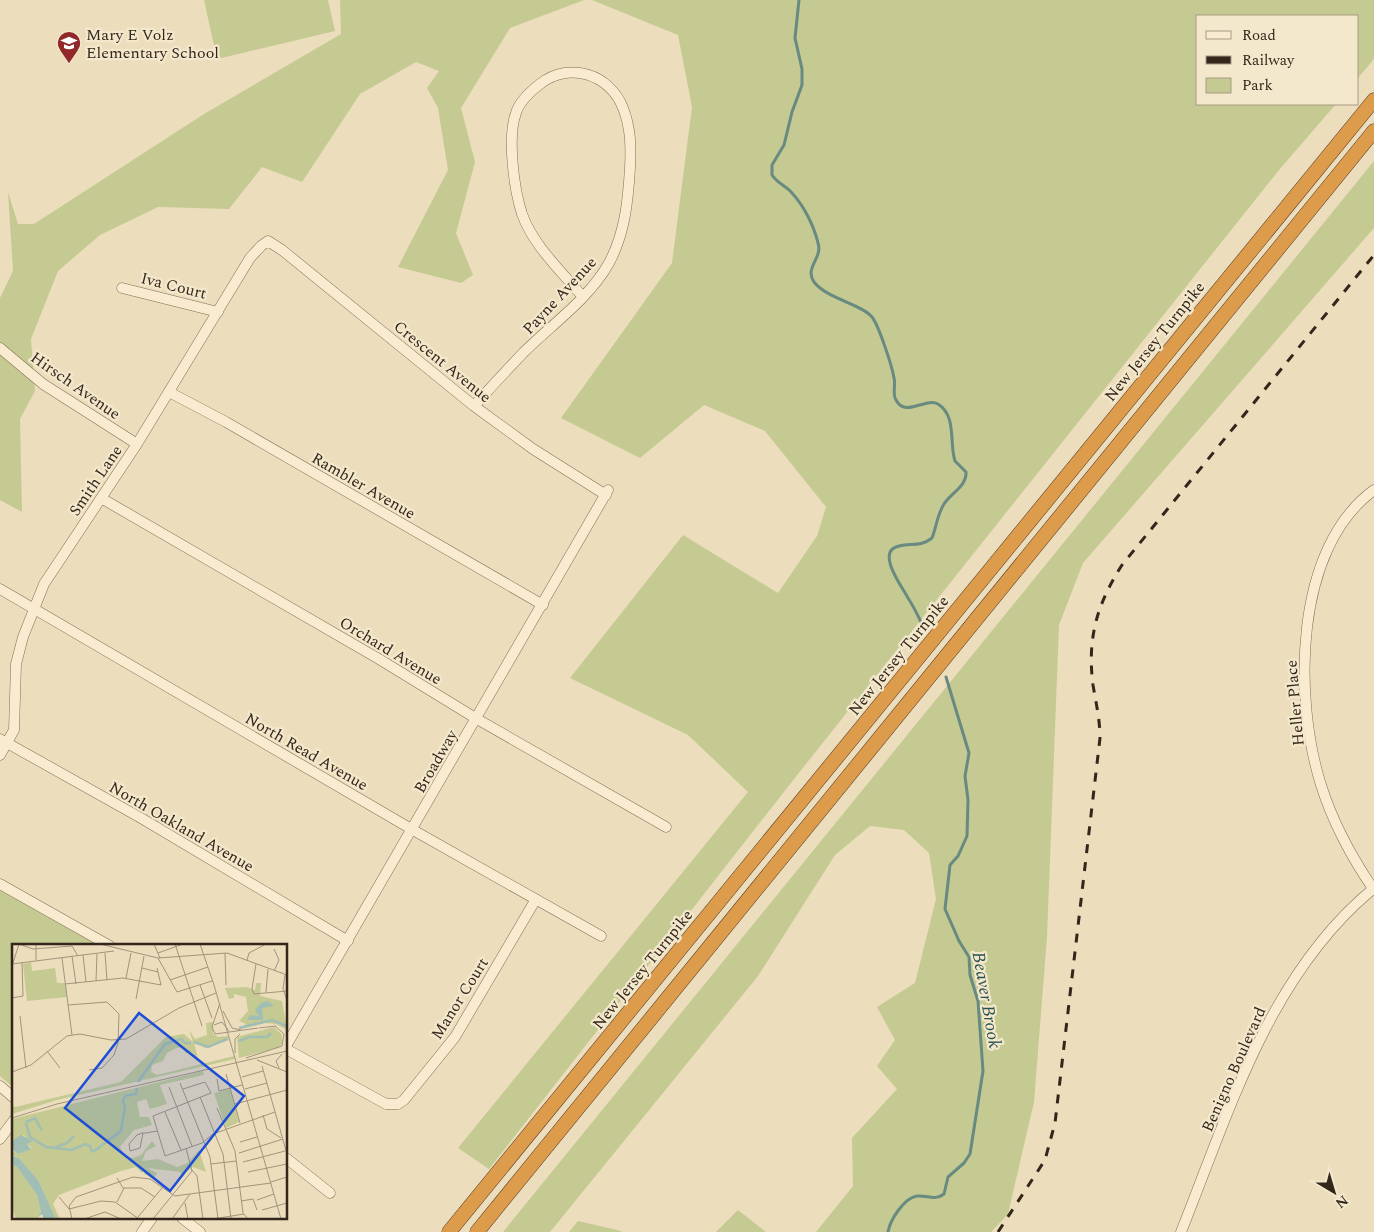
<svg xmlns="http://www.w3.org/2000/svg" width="1374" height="1232" font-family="Spectral,serif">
	<rect width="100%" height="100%" fill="#ecddbc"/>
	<!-- green -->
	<path fill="#c4ca91" d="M204,0H328L335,31L217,59Z
		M340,0H584L510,28L461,108L475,162L456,233L473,275L461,283L398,267L448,170L438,108L427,88L439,71L416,62L360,94L302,182L262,167L229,209L158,207L100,235L58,271L31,339L35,391L20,419L22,512L0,500V298L13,271L8,192L18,224H34L204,114L341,34Z
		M592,0H1374V59L1358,78V16H1198V104H1336L1279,170L794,779L489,1169L458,1148L748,792L688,735L570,678L683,535L778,593L817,536L826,507L765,431L704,405L640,458L561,418L672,263L692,107L678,35Z
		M1374,161V228L1083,563L1059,625L1047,937L1034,1102L1008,1214L991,1232H816L853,1186L852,1138L897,1089L877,1066L895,1040L877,1007L915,983L936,899L929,853L904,830L870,826L835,855L758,976L550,1232H503Z
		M0,887L103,946H14V1088L0,1076Z
		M738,1210L766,1232H716Z
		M578,1221L617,1230L623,1232H569Z"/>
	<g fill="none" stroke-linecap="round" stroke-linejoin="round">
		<!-- stream -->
		<path stroke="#688a81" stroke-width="3" d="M799,0L795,38L802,69V85L792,112L784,145L772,165V175C777,183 786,186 792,193C804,206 814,226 818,243C823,258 804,268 814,282C827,299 862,304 872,317C879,326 892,366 894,378C896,385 892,394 896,400C905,418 926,397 938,404C957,416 949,443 955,461L966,472C967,486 951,493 944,504C937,515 937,525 932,538C918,549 910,541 896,547C877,554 903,588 908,598C914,607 918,616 923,626
			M888,1232C890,1220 904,1198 917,1196C928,1195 935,1201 944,1194L948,1177L964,1163L970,1154L983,1071L978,1001L970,975L969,957L959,941L945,909L950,865L958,856L967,836L968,800L965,776L969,753L946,677"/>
		<!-- minor casing -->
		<g stroke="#836e56" stroke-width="11">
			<path id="minor" d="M122,288L218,312
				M0,348L43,384L137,444
				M169,392L226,422L543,605
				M474,406C490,388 506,371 523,353C551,325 589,299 609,263C625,233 628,201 630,168C631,148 631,128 623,108C610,74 569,61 540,84C531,91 519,102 516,113C507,137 514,189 522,214C533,245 561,271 582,296
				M1374,490C1293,549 1294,699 1321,785C1333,823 1352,858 1374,890
				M101,498L379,659L477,719L666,827
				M0,589L413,830L601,936
				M0,739L141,818L348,941
				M0,755L14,730L16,664L23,637L44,584L137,444L250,258L261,246L268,241L282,250L474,406L533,449L606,495
				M0,884L110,946
				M286,1046L608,490
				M286,1049L386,1104H398L404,1100L455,1037L536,899
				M0,1086L14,1098
				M0,1139L14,1120
				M286,1158L330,1193
				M182,1218L200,1232
				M142,1232L152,1218
				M1181,1232C1230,1110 1269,974 1374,888"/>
		</g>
		<!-- highway casing -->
		<g stroke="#513c2b" stroke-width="15">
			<path id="highway" d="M449,1232L1374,100
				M477,1232L1374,131"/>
		</g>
		<!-- minor -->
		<use href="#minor" stroke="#f8ebcf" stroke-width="10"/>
		<!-- highway -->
		<use href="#highway" stroke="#dd9b4c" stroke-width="14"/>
		<!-- rail -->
		<path stroke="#33261b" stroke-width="3" stroke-dasharray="9 9" stroke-linecap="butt" d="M998,1232L1045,1160L1055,1123L1100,738C1100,720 1096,703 1093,685C1087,638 1097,604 1122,565L1374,255"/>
	</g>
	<!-- icons -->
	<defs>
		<g id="school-pin" transform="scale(1.25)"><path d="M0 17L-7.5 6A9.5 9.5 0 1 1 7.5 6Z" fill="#91282a" stroke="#f4e8cc"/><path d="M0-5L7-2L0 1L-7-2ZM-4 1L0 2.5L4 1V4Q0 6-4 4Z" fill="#fff"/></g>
	</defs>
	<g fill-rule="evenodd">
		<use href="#school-pin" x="69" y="43"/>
	</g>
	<g text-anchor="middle" stroke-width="4.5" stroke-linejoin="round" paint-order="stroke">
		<!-- poi labels -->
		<g font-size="16" fill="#33261b" stroke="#f4e8cc" text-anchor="start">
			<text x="86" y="40">Mary E Volz<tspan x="86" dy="18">Elementary School</tspan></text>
		</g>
		<!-- street labels -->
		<g font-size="16" fill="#33261b" stroke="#f4e8cc">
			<text transform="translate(174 285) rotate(14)" y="6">Iva Court</text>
			<text transform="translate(559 295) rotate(-47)" y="6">Payne Avenue</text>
			<text transform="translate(1154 341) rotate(-51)" y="6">New Jersey Turnpike</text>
			<text transform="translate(443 361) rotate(39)" y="6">Crescent Avenue</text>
			<text transform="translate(76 385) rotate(35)" y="6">Hirsch Avenue</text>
			<text transform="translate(95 480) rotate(-56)" y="6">Smith Lane</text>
			<text transform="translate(364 485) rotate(30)" y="6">Rambler Avenue</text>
			<text transform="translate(391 650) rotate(31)" y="6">Orchard Avenue</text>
			<text transform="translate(898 655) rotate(-51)" y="6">New Jersey Turnpike</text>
			<text transform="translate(1294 703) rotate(-95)" y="6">Heller Place</text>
			<text transform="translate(307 751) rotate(30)" y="6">North Read Avenue</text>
			<text transform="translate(435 761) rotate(-60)" y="6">Broadway</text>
			<text transform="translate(182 826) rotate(30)" y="6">North Oakland Avenue</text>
			<text transform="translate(642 969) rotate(-51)" y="6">New Jersey Turnpike</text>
			<text transform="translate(459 998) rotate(-58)" y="6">Manor Court</text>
			<text transform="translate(1233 1069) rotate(-66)" y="6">Benigno Boulevard</text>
		</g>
		<!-- water labels -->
		<g font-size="18" font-style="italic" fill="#2a534f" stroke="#f4e8cc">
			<text transform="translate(987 1000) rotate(80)" y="6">Beaver Brook</text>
		</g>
	</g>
	<!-- overview -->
	<g transform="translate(12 944)">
		<rect width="275" height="275" fill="#ecddbc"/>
		<path d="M19,18L20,27L43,24L45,39H53L55,53L15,57L11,20ZM244,39H249L248,52L270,57L275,86L264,80L253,79L228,85L234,80L227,77L236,67L234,53L222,50V54L217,55L213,44L235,43L243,46ZM201,78V90L206,93L216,92L217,96L194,104L182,99L187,118L180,109H174L170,103L164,104L155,109L151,117L140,121L139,128L145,131L222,112L223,115L45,156L0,170V161L3,163L109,138L154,93L172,90L181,98L177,86L183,95L195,91L194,79ZM262,83L270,91V100L266,104L227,114L225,93ZM191,127L192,131L148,141L155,160L138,165L134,155L125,158L128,173H137L140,181L122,186L108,203L113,212L121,214L129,211L140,197L144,202L134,207L130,217L146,215L165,223L176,219L187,206L194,228L181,223L169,232V228L135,224L145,229L142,235L132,230L134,225L130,229L124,223L109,227L47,251L41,260L48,275H44L26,236L7,214L0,212V206L6,210L20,204L15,200L21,196L16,197L12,191L0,197V175ZM218,145L227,178L214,184L202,149ZM0,221L5,223L25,251L29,268L24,275H4L0,263Z" fill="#c4ca91"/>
		<path d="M256,57L262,62L250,64L251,76H235L238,71L247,72L243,66L249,59ZM9,191L21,197L15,200L19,205L6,210L0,205V197ZM0,212L7,214L26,236L44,275H32L30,270L24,275L29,268L25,251L5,223L0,221Z" fill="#a0beb4"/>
		<path fill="none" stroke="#a0beb4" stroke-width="2.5" d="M227,84L260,76L275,82M227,97L237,93H255L259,89M182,98L196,103L215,95M126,138L153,100L169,95L173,99H179M14,178L23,174L30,187M14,179L18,193L34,203L60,206L73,200L78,202L80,208M42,204L55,199L62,192M81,208L109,187L113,162L111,157L113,152L124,150L125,144"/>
		<path fill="none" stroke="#a2947c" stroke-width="1" d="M24,0V16M88,0L146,14L215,9L275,31M142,0L148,14M163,0L190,82M188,0L202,41M262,5L267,16L262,27M93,9L95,36M146,9L171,0M213,9L214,41M71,11L74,38M60,12L64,40M50,14L60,91M146,14L165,48L200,37M235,16L237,9L254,0M1,19L7,0L21,5L60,2L66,12M0,20L102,7M244,20L240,45L242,50L275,47M130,24L146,28M273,31L271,45L275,56M114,34L119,9M158,36L196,23M84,37L85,10M53,40L111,34L149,41L145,24M188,41L200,74M202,41L269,275M254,48L256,25M0,54L11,52L10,18M124,55L132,12M208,59L200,83L203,90L246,84M56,61L95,58L107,70L106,99L102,111L90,124L77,126M211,67L220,84L229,86M8,72L14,124M202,81L210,78L217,87M247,84L264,82M35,107L48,124M223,109V95L228,90M234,114L270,102L272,90L263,82M245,116L275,128M250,122L275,210M267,124L264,117L270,110M0,128L19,121L55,92L68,90L99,96L114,95L167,64L204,49M214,130L228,179M230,133L251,127M205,135L207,147L230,141M168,139L198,213L206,275M157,143L180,202M233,145L255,139M188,153L211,210L219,275M223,160L275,146M205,164L223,207L231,269L236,275M153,168L169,206M251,171L255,185L269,194M141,172L153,212L190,199L201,190L263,168M141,172L199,149L193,138L171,145M0,174L45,160L275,107M131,189L128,204L118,207L117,200L125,191L130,189H134L139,188L146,187M228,198L245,193M227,209L271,195M231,218L273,207M199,220L224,217M180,226L185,232L191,275M236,228L275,220M105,234L111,244H129L143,253M259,238L275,233M47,253L57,265L89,257L103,258L127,275M245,256L262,250M229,257L241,255L245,266M105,258L112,244M173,259L176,275M250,266L275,259M126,273L150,244M60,275L57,262L64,253L121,233L138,235L163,252L259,239M72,275L93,268L109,275M141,275L180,227L174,204M160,275L178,250M201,275L232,270"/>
		<path fill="#1d4ed8" fill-opacity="0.15" stroke="#1d4ed8" stroke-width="2.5" d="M127,69L232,152L158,247L53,164Z"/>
		<rect width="275" height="275" fill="none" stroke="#33261b" stroke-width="2.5"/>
	</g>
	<!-- legend -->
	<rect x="1196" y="15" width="162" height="90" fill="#f4e8cc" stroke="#a79a85"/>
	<rect x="1206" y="31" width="25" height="8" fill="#f8ebcf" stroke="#a79a85"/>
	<text x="1242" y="40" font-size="15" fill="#33261b">Road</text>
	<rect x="1206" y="56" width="25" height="8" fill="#33261b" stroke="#a79a85"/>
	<text x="1242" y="65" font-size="15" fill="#33261b">Railway</text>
	<rect x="1206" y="78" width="25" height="15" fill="#c4ca91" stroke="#a79a85"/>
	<text x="1242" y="90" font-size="15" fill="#33261b">Park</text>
	<!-- north arrow -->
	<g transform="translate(1334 1192) rotate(142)" stroke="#f4e8cc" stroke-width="4" paint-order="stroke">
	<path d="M0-4L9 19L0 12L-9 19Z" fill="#33261b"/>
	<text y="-8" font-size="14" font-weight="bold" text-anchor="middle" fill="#33261b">N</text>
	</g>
</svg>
